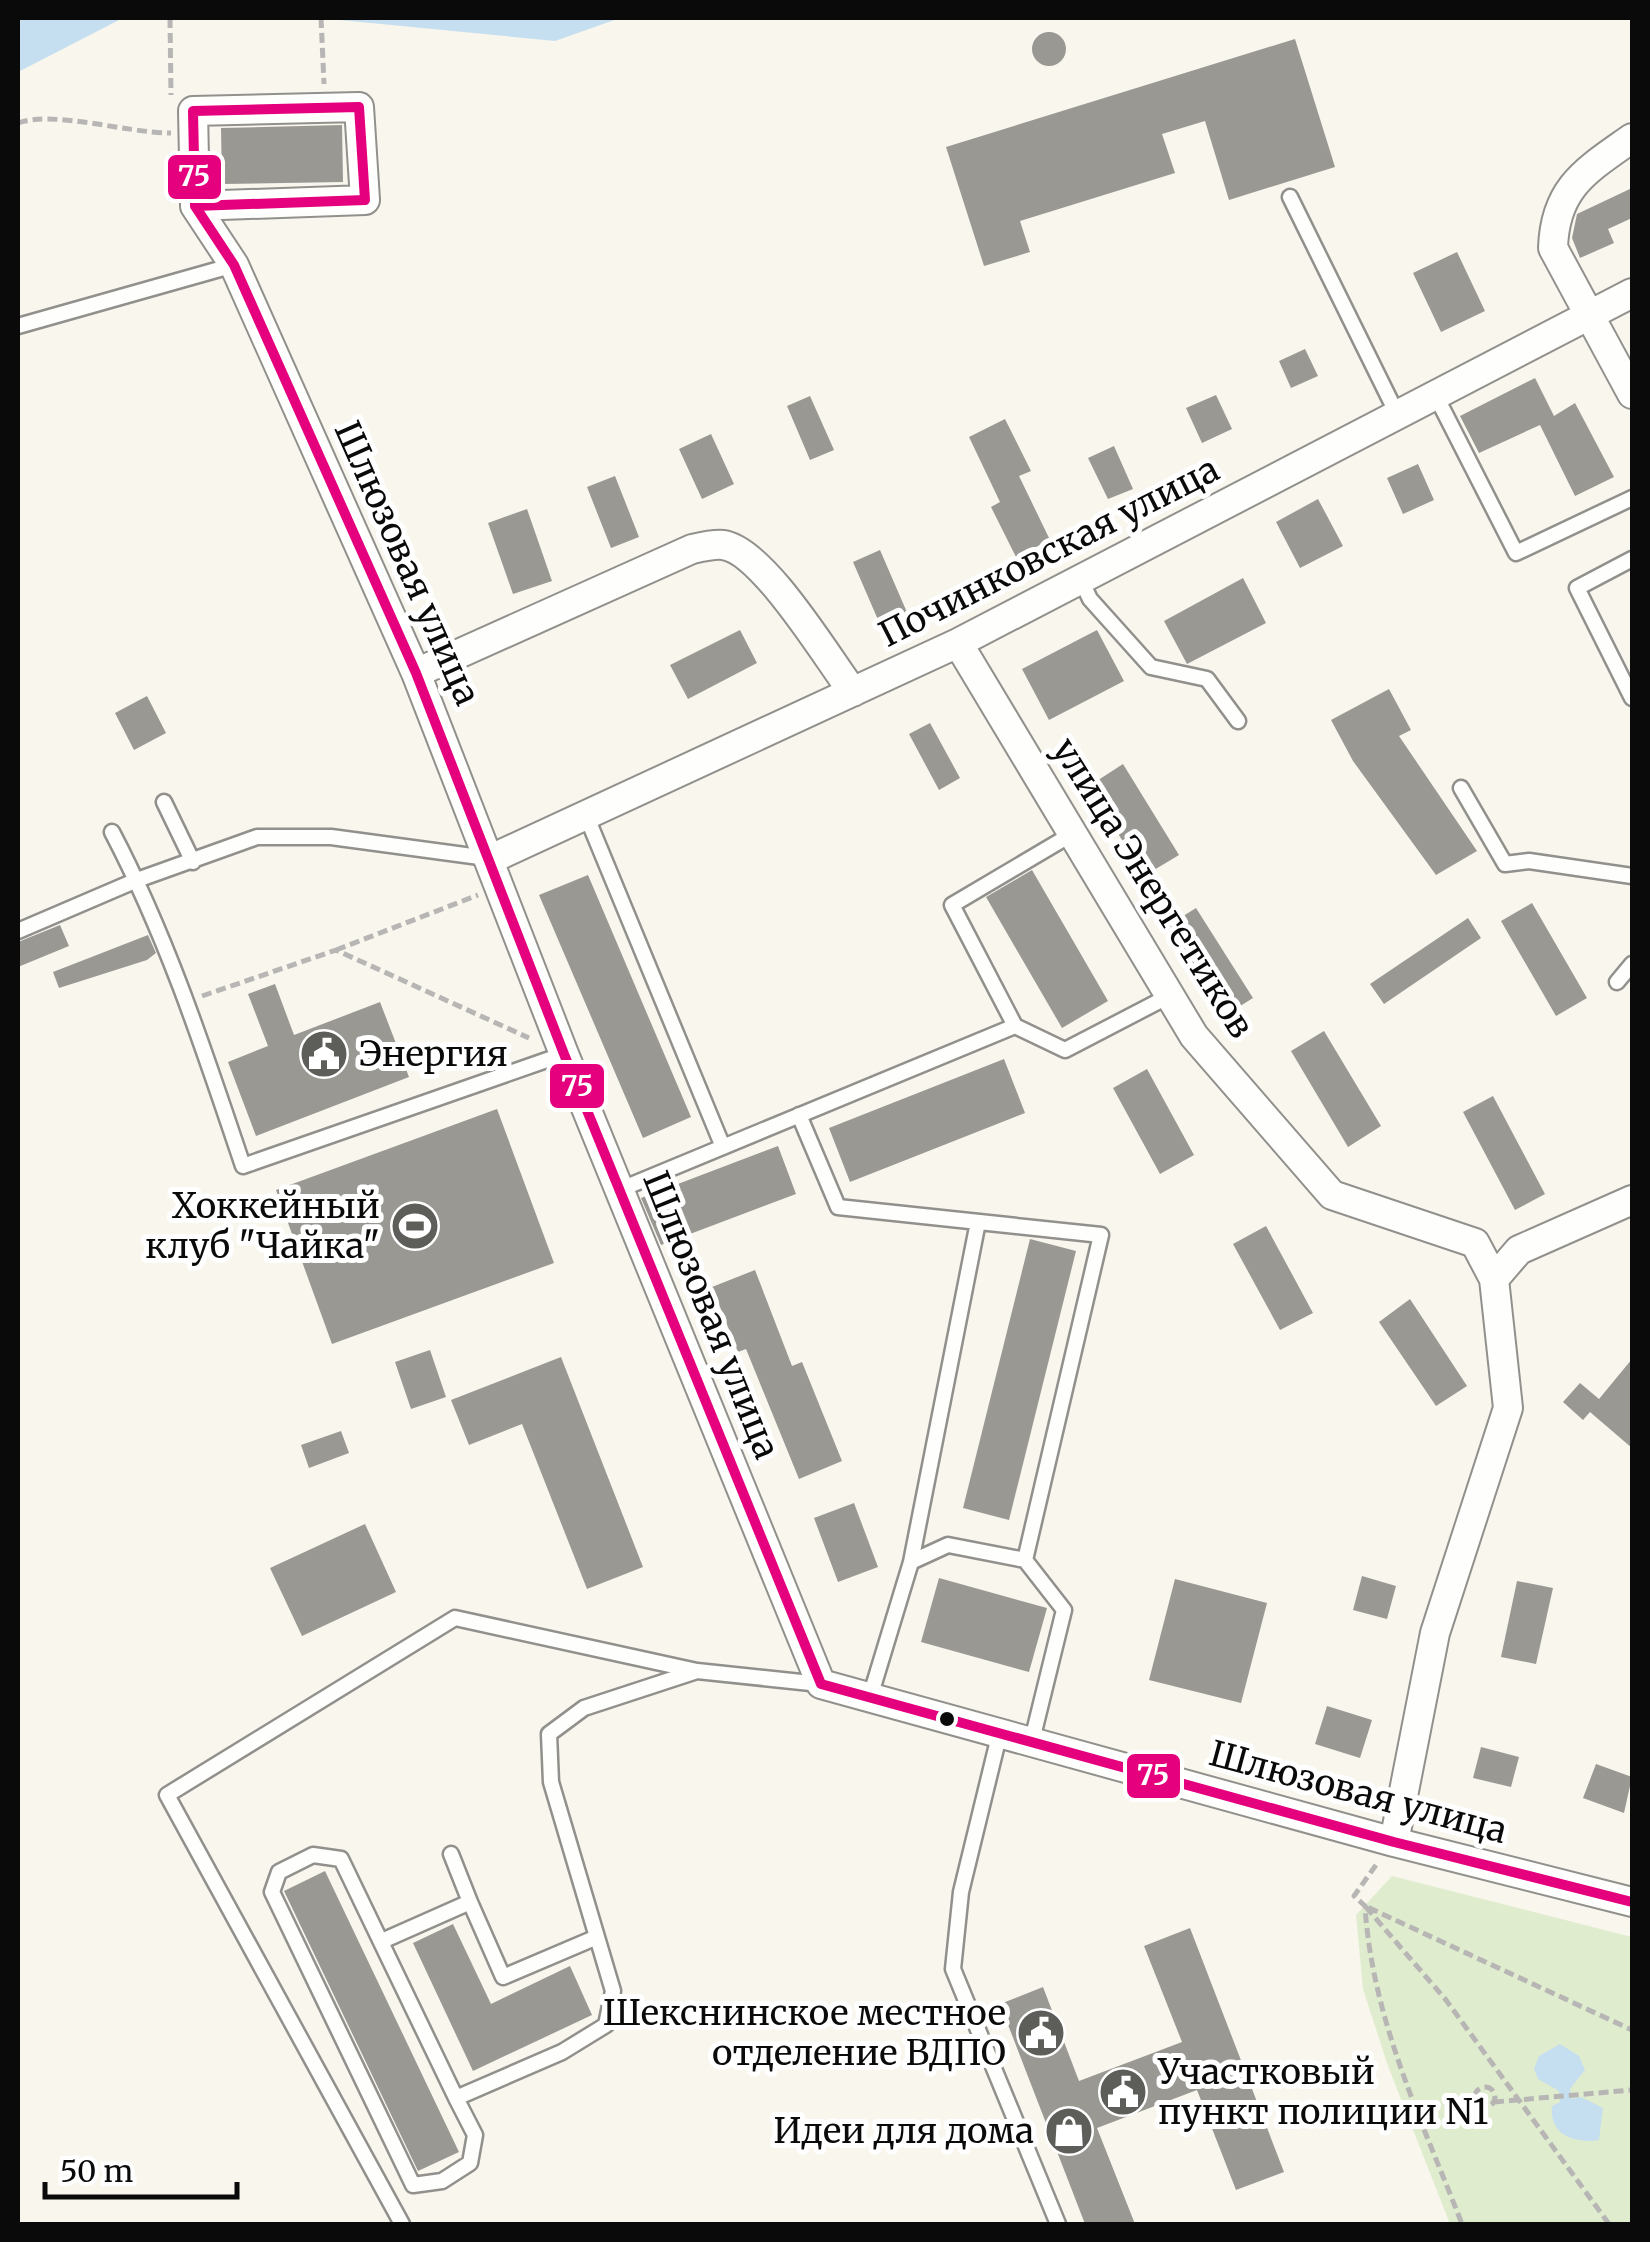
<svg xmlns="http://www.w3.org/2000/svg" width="1650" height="2242" font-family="Merriweather,serif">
	<rect width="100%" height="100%" fill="#f8f6ed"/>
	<!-- green -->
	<path fill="#dfecce" d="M1392,1876L1632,1937V2224H1450L1388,2066L1363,1989L1356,1915Z"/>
	<!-- water -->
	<path fill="#c6dff0" d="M18,18H123L18,72Z
		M319,18H620L555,41Z
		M1560,2044L1579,2056L1585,2070L1570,2089L1572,2099L1581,2097L1603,2108L1599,2140C1574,2144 1549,2135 1552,2106L1560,2102L1559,2091L1538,2079L1534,2069L1539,2056Z"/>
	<!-- building -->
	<path fill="#9a9893" d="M1032 49a17 17 0 1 1 34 0a17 17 0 1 1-34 0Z
		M1295,39L1335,167L1229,200L1205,121L1162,134L1175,173L1020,221L1030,252L984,266L946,147Z
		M342,125L343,182L222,184L221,128Z
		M1632,188V218L1608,229L1614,243L1580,258L1572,238L1577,214Z
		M1457,252L1485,311L1441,332L1413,273Z
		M1305,349L1318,376L1291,388L1279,361Z
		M1535,378L1554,416L1575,403L1614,477L1575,496L1540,425L1479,453L1460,416Z
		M1216,395L1232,429L1202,443L1186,408Z
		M810,396L834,450L810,460L787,406Z
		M1005,419L1031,471L1019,476L1050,540L1016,557L991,507L1000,502L969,437Z
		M711,434L734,484L702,499L679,449Z
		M1114,446L1133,489L1108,499L1088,458Z
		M1418,464L1434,500L1403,514L1387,478Z
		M615,476L639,537L611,548L587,487Z
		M1318,499L1343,546L1300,568L1276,522Z
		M527,509L552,581L513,594L488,523Z
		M880,550L909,617L882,629L853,562Z
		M1243,578L1266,623L1187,664L1164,621Z
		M740,630L757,663L688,699L670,665Z
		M1097,630L1124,681L1049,720L1022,669Z
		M1389,689L1411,730L1399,736L1477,851L1436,875L1353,761L1331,720Z
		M147,696L166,733L134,750L115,713Z
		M930,723L960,778L939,790L909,734Z
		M1123,764L1179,855L1144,876L1089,786Z
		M1032,870L1108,1001L1062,1028L986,897Z
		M588,875L691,1117L643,1138L539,895Z
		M1532,903L1587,998L1556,1016L1501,921Z
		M1196,908L1253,998L1221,1018L1164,928Z
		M1468,918L1481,938L1384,1004L1370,984Z
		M60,925L69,946L18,967V942Z
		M148,935L156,953L147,960L59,988L53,972Z
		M275,984L294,1035L380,1002L409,1077L256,1136L228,1062L268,1046L248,994Z
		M1324,1031L1381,1126L1348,1147L1291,1051Z
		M1004,1059L1025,1113L850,1182L829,1128Z
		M1147,1069L1194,1155L1160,1174L1113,1088Z
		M1493,1096L1545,1194L1515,1210L1463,1112Z
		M497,1109L554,1263L332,1344L276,1190Z
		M778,1146L796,1194L661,1245L641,1198Z
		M1266,1226L1313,1313L1280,1330L1233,1244Z
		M1030,1239L1076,1251L1009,1520L963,1508Z
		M755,1270L792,1366L802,1362L842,1461L799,1479L746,1349L738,1352L712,1287Z
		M1410,1299L1467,1386L1436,1406L1379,1322Z
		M430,1350L446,1397L411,1409L395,1362Z
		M561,1357L643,1567L587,1589L522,1424L469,1445L451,1400Z
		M1632,1359V1448L1590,1412L1583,1420L1563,1402L1580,1383L1599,1399Z
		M341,1431L349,1453L309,1468L301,1445Z
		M854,1503L878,1567L838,1582L814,1518Z
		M365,1524L396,1592L302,1636L270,1568Z
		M1362,1576L1396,1586L1387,1619L1353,1610Z
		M939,1578L1047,1608L1029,1672L921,1642Z
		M1175,1579L1267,1603L1241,1703L1149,1680Z
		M1517,1581L1553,1588L1536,1664L1501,1657Z
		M1327,1706L1372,1720L1360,1758L1315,1744Z
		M1481,1747L1519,1757L1511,1787L1473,1778Z
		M1596,1764L1632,1777L1624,1813L1583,1798Z
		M325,1871L459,2152L418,2171L284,1891Z
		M453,1924L491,2004L570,1966L592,2015L473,2071L413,1943Z
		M1190,1928L1284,2172L1236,2190L1197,2090L1097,2128L1135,2224H1085L1000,2004L1043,1987L1079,2081L1182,2042L1144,1946Z"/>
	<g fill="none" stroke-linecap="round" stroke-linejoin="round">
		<!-- lane casing -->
		<g stroke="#91908c" stroke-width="19">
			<path id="lane" d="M1290,197L1398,416
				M18,326L234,265
				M1437,398L1516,553L1632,498
				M1632,559L1577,588L1632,698
				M1081,580L1090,599L1151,667L1207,679L1238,721
				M1461,788L1505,864L1529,861L1632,876
				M164,802L193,862
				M586,815L723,1147
				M112,832C168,939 205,1053 243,1166L564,1054
				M18,931L137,880L257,837H331L487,858
				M1617,982L1632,964
				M1015,1026L952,905L1072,834
				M799,1115L838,1207L1101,1235L1025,1560
				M619,1190L1015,1026L1065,1050L1169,996
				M911,1562L978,1222
				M870,1697L911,1562L948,1545L1025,1560L1064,1610L1032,1740
				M1000,1732L961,1892L953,1969L1058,2224
				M470,1902L503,1977L597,1937
				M382,1941L470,1902L451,1854
				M456,2098L341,1859L313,1855L279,1872L272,1892L413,2185L442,2181L470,2163L475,2135L456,2098L562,2052L606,2025L613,1991L551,1782L549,1734L584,1708L697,1671
				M402,2224L167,1795L455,1618L697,1671L820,1684"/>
		</g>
		<!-- street casing -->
		<g stroke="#91908c" stroke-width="32">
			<path id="street" d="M1632,138C1587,170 1555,187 1553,248L1632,394
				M195,206L365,200L359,107L193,111L195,206L234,265L416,673L564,1054L821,1684L1394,1842L1632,1902
				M958,643L1194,1036L1332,1195L1475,1243L1494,1279
				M416,673L692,549C701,547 714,544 723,545C763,550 828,659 853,692
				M491,859L958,643L1632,293
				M1394,1842L1435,1633L1508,1408L1494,1279L1519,1250L1632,1200"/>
		</g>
		<!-- path -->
		<path stroke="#b7b6b5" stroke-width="5" stroke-dasharray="10 5" stroke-linecap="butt" d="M170,18L171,95
			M321,18L324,84
			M18,123C53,110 127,133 171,133
			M336,950L478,895
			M202,996L336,950L529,1038
			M1376,1865L1354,1896L1365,1906C1372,2019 1422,2121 1462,2224
			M1475 2097a10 10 0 1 1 20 0a10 10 0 1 1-20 0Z
			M1494,2102L1632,2090
			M1609,2224L1446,2000L1365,1906L1632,2030"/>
		<!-- lane -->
		<use href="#lane" stroke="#fefefc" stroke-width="14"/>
		<!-- street -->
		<use href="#street" stroke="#fefefc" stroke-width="28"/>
		<!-- bus-1 casing -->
		<g stroke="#fff" stroke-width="18">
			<path id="bus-1" d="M195,206L365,200L359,107L193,111L195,206L234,265L416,673L564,1054L821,1684L1394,1842L1632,1902"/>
		</g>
		<!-- bus-1 -->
		<use href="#bus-1" stroke="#e5007d" stroke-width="10"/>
	</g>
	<!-- icons -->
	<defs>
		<g id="civic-disc" transform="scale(2.5)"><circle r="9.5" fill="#5d5d59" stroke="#fff"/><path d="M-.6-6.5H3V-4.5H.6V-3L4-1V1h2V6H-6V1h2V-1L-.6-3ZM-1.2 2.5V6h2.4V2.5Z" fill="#fff"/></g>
		<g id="stadium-disc" transform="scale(2.5)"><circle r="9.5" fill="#5d5d59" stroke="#fff"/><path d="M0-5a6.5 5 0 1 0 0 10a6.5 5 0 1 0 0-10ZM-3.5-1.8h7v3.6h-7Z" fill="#fff"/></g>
		<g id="shop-disc" transform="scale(2.5)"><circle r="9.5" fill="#5d5d59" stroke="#fff"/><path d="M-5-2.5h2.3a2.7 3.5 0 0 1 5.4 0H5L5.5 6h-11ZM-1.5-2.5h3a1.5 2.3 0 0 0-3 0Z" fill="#fff"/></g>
	</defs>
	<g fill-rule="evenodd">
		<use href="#civic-disc" x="324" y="1054"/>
		<use href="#stadium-disc" x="415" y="1226"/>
		<use href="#civic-disc" x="1041" y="2033"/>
		<use href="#civic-disc" x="1123" y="2092"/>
		<use href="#shop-disc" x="1069" y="2131"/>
	</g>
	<!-- markers -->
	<circle fill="#0a0a0a" stroke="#fff" stroke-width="4" cx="947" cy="1719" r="9"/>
	<g text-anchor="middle" stroke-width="10" stroke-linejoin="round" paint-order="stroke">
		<!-- street labels -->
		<g font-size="35" fill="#0a0a0a" stroke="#fff">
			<text transform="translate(1049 552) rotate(-27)" y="12">Починковская улица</text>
			<text transform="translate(407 563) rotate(66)" y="12">Шлюзовая улица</text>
			<text transform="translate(1153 888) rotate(58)" y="12">улица Энергетиков</text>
			<text transform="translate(711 1315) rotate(68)" y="12">Шлюзовая улица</text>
			<text transform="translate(1358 1792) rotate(15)" y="12">Шлюзовая улица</text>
		</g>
		<!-- poi labels -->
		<g font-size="35" fill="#0a0a0a" stroke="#fff" text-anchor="end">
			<text x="359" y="1066" text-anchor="start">Энергия</text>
			<text x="380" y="1218">Хоккейный<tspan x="380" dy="40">клуб "Чайка"</tspan></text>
			<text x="1006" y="2025">Шекснинское местное<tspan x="1006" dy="40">отделение ВДПО</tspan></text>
			<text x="1158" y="2084" text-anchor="start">Участковый<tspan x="1158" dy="40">пункт полиции N1</tspan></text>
			<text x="1034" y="2143">Идеи для дома</text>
		</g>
	</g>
	<g stroke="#fff" stroke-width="4">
		<rect x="166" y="153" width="57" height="48" rx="10" fill="#e5007d"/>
		<rect x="548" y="1062" width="58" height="48" rx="10" fill="#e5007d"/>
		<rect x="1125" y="1752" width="57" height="48" rx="10" fill="#e5007d"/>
	</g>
	<g font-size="28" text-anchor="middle" font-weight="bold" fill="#fff">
		<text x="194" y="186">75</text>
		<text x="577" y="1096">75</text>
		<text x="1153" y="1785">75</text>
	</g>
	<!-- border -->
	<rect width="1650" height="2242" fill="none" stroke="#0a0a0a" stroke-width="40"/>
	<!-- scale -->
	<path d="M45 2182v15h192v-15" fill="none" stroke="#0a0a0a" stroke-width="5"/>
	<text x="60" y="2182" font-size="30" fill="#0a0a0a" stroke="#ffffff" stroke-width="8" paint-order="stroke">50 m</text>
</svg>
